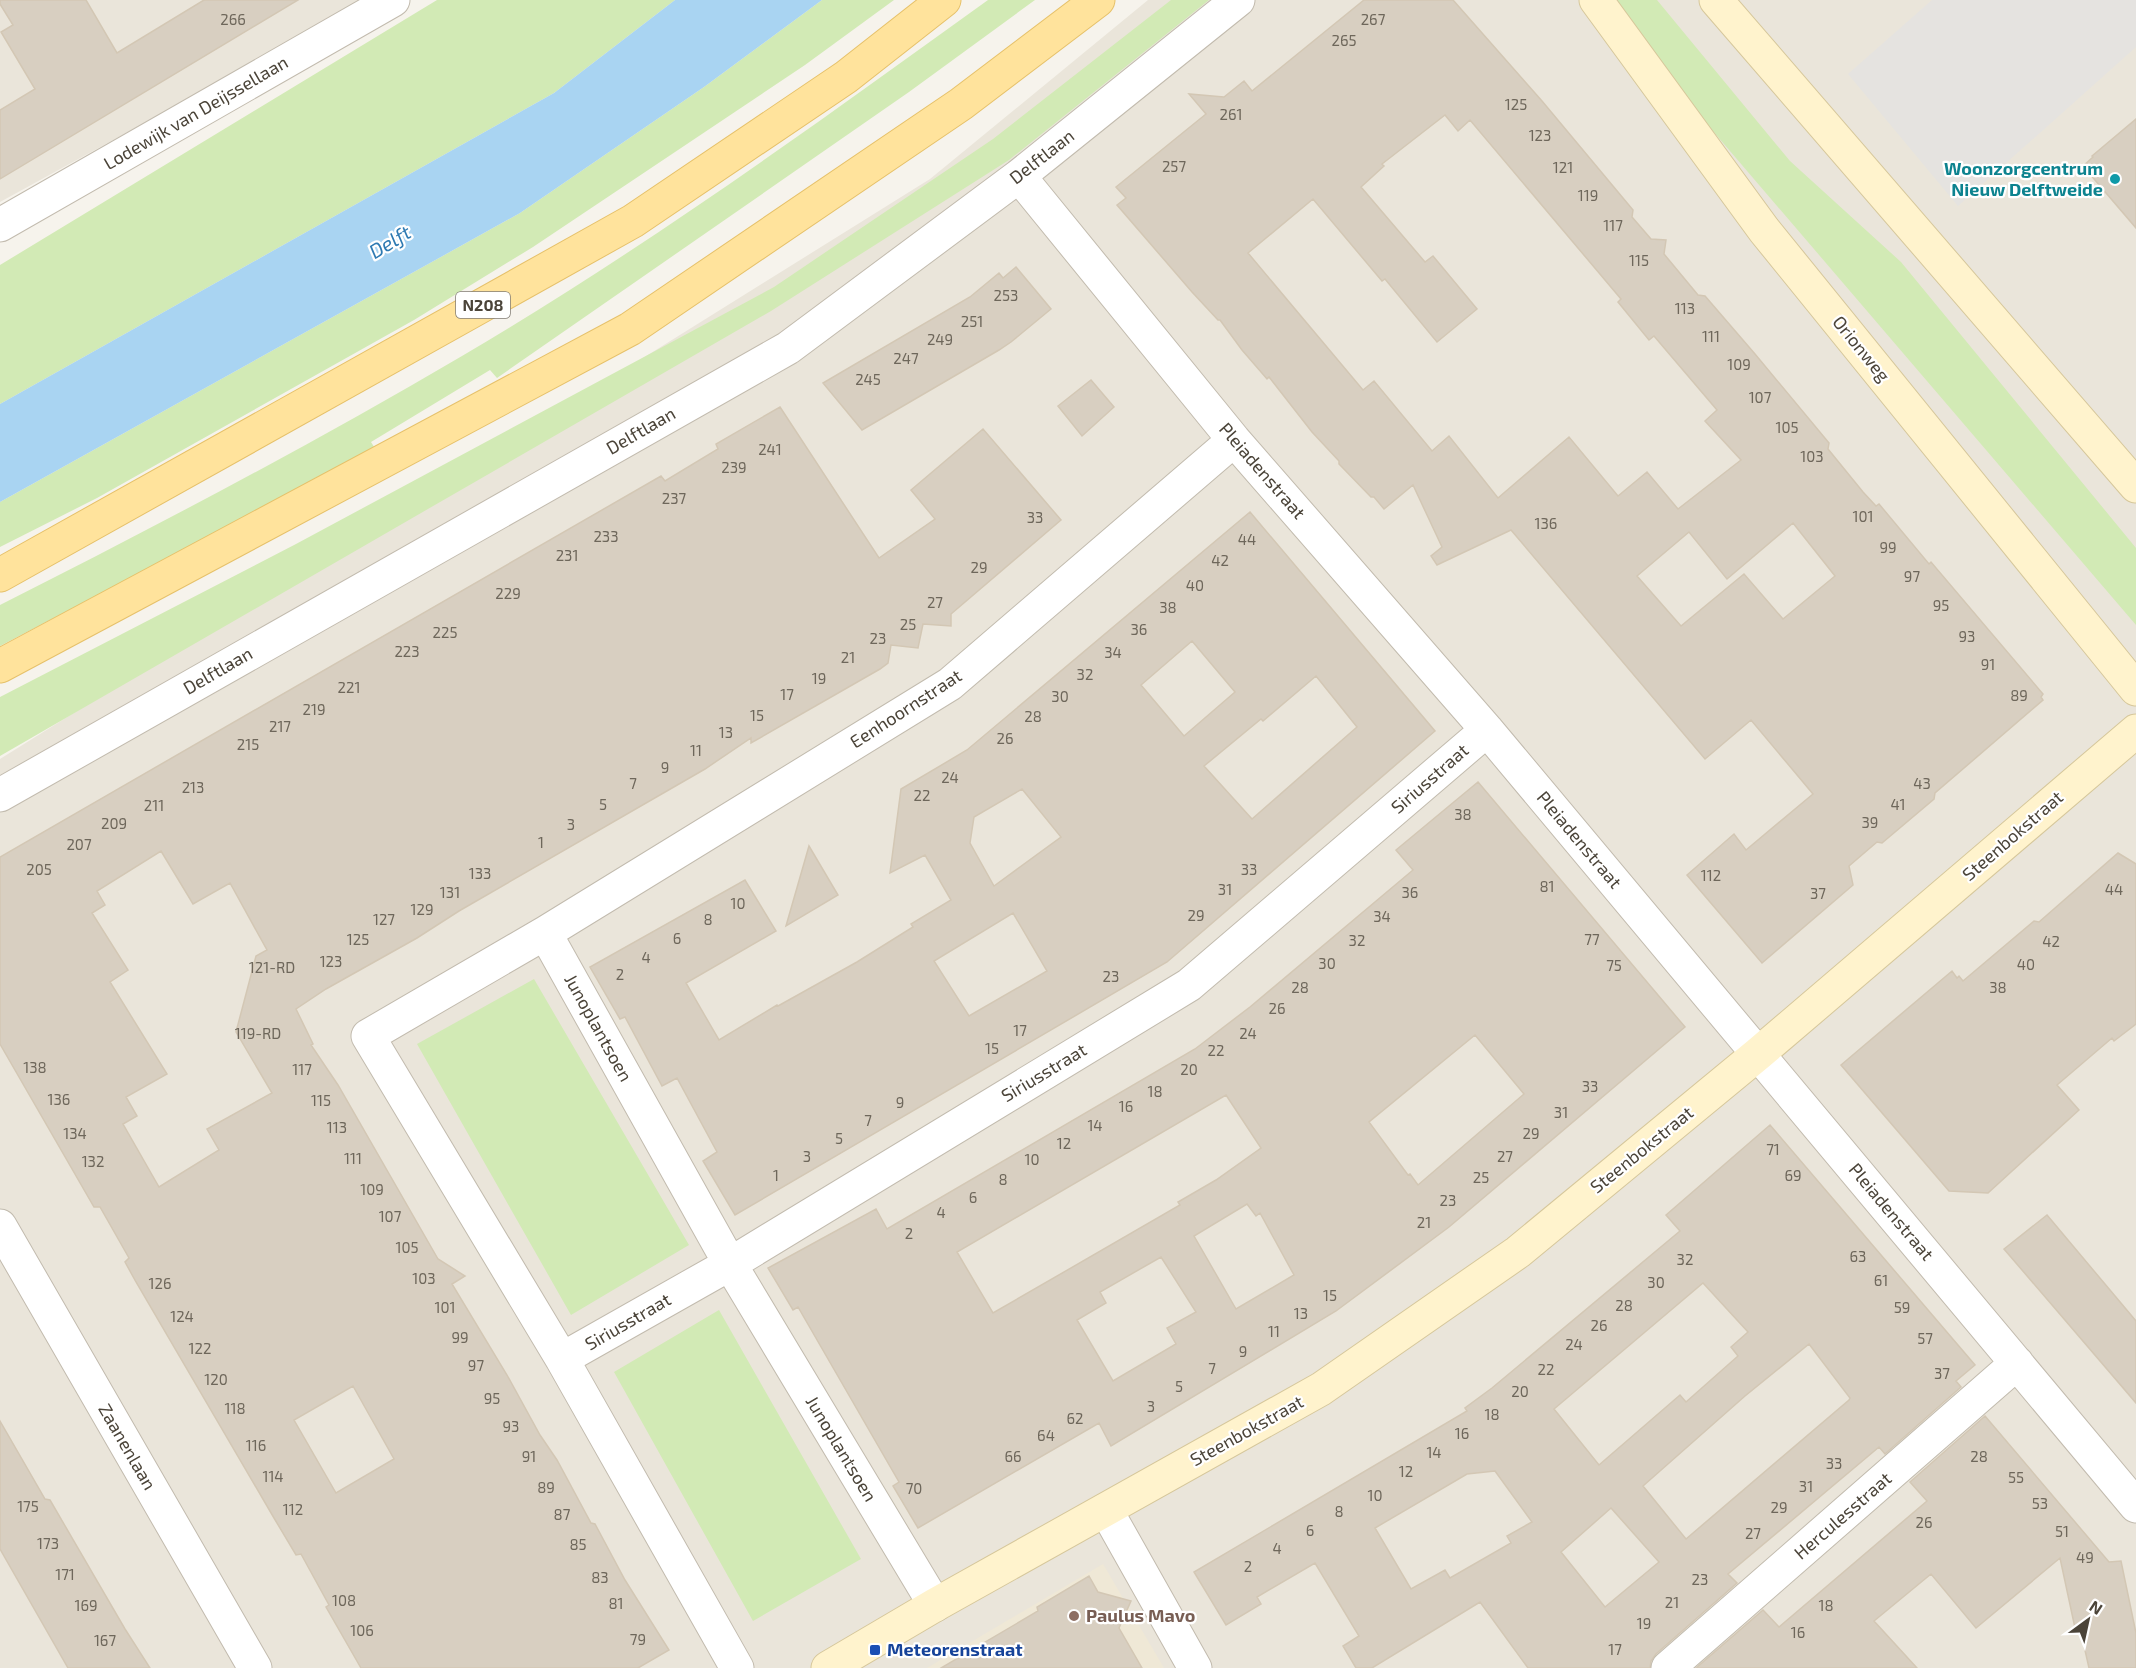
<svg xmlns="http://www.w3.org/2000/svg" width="2136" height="1668" font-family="'Exo 2',sans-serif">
	<rect width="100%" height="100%" fill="#f6f3ec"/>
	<!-- residential -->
	<path fill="#eae5da" d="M0,0H369L0,202Z
		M1148,0H2136V1668H0V759L930,179Z"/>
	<!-- education -->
	<path fill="#efe8d6" d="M1103,1564L1164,1668H927Z"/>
	<!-- green -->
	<path fill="#d2eab5" d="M437,0H675L554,93L0,404V265Z
		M822,0H894L805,65L533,247L414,320L97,498L0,547V502L520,213L704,87Z
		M988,0H1035L909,92L497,378L490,370L371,442L376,450L0,646V605C156,526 311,445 462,356C644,249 816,124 988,0Z
		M1171,0H1209L1009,160L771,311L0,756V697L296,544L774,287L993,139Z
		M1610,0H1657L1790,161L1901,262L2136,548V625L1706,123Z
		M534,979L689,1245L571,1315L417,1044Z
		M719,1310L861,1559L753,1621L614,1372Z"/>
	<!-- parking -->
	<path fill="#e5e3e0" d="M1932,0H2136V47L1958,206L1848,74Z"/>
	<!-- water -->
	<path fill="#a9d4f2" d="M675,0H822L704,87L520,213L0,502V404L554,93Z"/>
	<!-- building -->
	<path fill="#d8cfc1" stroke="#d3c7b4" stroke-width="1.5" fill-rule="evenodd" d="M0,0H86L117,53L204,0H298L0,179V110L35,89L1,32L13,25L0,4Z
		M1364,0H1453L1542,101L1633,210L1632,217L1651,239L1666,240L1664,254L1698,295L1705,296L1755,354L1829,443L1828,449L1863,492L1876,506L1879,504L1929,564L1931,562L2043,694L2041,697L2043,700L1935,793L1934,799L1882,843L1877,842L1849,866L1853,885L1762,963L1687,875L1734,834L1746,850L1813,794L1751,720L1705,759L1511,530L1437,565L1431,556L1442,547L1413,485L1384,509L1374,497H1371L1339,464V461L1312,432L1269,377L1267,379L1242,350L1220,320H1218L1192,292L1117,205L1126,198L1116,187L1206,114L1189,94L1224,97L1244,81L1252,91ZM1445,115L1458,131L1470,120L1621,299L1618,302L1649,340L1654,336L1717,410L1705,421L1741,460L1678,509L1647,472L1618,496L1569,437L1498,498L1449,436L1432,451L1374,381L1363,390L1248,253L1313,199L1382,281L1385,279L1437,342L1477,309L1433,256L1425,262L1361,187L1384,166L1382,164ZM1793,523L1835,576L1783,619L1744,574L1681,626L1637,576L1689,532L1727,579Z
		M2136,119V228L2083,166L2093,157L2092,156Z
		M1016,267L1051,309L1011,342L999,350L862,430L823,383L970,297L999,273L1003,278Z
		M1091,380L1114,407L1082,436L1058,406Z
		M780,407L879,558L935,519L911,490L983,429L1061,520L951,614V626L923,624L918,648L891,645L888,663L880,669L751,743V738L705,769L459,911L417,938L326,989L296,1009L313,1044L311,1045L338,1085L438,1259L465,1276L452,1284L507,1375L540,1435L557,1460L591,1523L595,1524L625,1580L669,1650L638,1668H361L326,1607L329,1605L301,1554L296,1555L274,1518L136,1282L125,1262L129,1258L100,1207H94L0,1044V857L661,476L665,481L718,449L716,444ZM161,851L193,904L230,883L267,950L256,956L236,1032L272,1093L207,1129L219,1150L159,1187L123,1124L137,1116L126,1097L167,1074L110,982L128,970L92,913L105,905L97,891ZM353,1386L394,1459L336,1493L294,1420Z
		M1250,512L1435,731L1167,962L735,1215L703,1161L717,1152L677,1078L662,1086L625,1017L620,1019L590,967L745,880L776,931L686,983L719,1040L777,1005L778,1006L857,962L913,927L911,924L951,900L925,855L890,873L901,789L967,750ZM1192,641L1235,692L1184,736L1141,685ZM1316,676L1357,727L1252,819L1204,766L1261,719L1263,721ZM1022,789L1061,837L994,886L970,843L974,817ZM1013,913L1047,971L969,1016L934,961Z
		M1478,782L1685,1027L1449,1227L1336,1311L1111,1446L1099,1423L918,1528L893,1486L899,1482L798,1307L793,1310L768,1268L876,1209L887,1229L1195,1049L1250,1007L1413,870L1396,850ZM1475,1035L1524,1094L1418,1185L1410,1174L1408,1175L1369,1122ZM1226,1095L1261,1148L1216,1180L1178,1202L1180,1205L993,1313L957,1252ZM1247,1204L1256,1216L1260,1213L1294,1275L1236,1309L1194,1236ZM1161,1257L1196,1312L1167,1328L1176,1344L1113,1381L1077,1320L1106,1303L1100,1292Z
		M809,846L838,895L786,926Z
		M2118,853L2136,864V1024L2114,1041L2112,1038L2057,1085L2079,1110L1988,1193L1949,1191L1841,1065L1952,971L1957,978L1959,976L1963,981L2034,921L2039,922Z
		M1770,1125L1975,1365L1956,1381L1961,1387L1885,1454L1879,1447L1728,1574L1737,1583L1656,1654L1651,1661L1650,1668H1528L1480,1602L1372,1668H1356L1343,1646L1359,1636L1315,1563L1257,1597L1261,1604L1226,1625L1194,1572L1467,1411L1465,1408L1492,1388L1680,1231L1666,1215ZM1703,1283L1748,1332L1731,1347L1738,1356L1686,1402L1680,1395L1599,1465L1554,1409ZM1809,1344L1850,1398L1849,1400L1686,1539L1643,1486L1745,1396ZM1495,1471L1532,1522L1507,1536L1511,1543L1450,1578L1445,1570L1411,1589L1375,1528L1467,1474ZM1611,1508L1659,1562L1605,1607L1561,1552Z
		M2047,1215L2136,1321V1403L2004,1249Z
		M1985,1416L2109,1562L2121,1561L2136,1633V1668H2089L2080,1628H2075L2060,1558L1976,1628L1931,1574L1874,1621L1917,1668H1696L1763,1610L1779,1627L1927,1501L1910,1482Z
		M0,1421L45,1499L50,1500L125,1629L150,1668H68L0,1549Z
		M1089,1576L1098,1592L1131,1601L1119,1628L1142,1668H941L1038,1611L1037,1607Z"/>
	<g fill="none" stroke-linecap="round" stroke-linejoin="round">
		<!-- street casing -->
		<g stroke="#c2bbae" stroke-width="35">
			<path id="street" d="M1019,176L1234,440L1487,730L2136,1506
				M0,225L393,0
				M0,795L788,348L1019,176L1238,0
				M545,933L950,684L1234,440
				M0,1226L255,1668
				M562,1359L730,1264L1189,985L1487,730
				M1106,1510L1195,1668
				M737,1668L562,1359L368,1036L545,933L730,1264L935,1605
				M1668,1668L2017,1363"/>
		</g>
		<!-- secondary casing -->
		<g stroke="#d6c79b" stroke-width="35">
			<path id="secondary" d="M1596,0L1764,230L2136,689
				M1716,0L2136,486
				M828,1668L935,1605L1321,1389L1518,1252L1758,1054L2136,731"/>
		</g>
		<!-- primary casing -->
		<g stroke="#e6c16a" stroke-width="35">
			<path id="primary" d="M0,575L633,221L846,77L944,0
				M0,666L630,329L961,104L1098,0"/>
		</g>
		<!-- street -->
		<use href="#street" stroke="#fff" stroke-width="33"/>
		<!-- secondary -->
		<use href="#secondary" stroke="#fff3cd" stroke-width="33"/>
		<!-- primary -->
		<use href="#primary" stroke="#ffe39c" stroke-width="33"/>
	</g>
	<!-- markers -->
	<circle fill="#0f9aa8" stroke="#fff" stroke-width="2" cx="2115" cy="179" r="6"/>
	<circle fill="#8d6e63" stroke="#fff" stroke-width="2" cx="1074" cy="1616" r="6"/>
	<rect fill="#1a4fb4" stroke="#fff" stroke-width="2" x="869" y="1644" width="12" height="12" rx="3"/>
	<g text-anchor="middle" stroke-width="4.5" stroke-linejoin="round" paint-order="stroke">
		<!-- number labels -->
		<g font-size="15" fill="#6e675b">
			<text x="233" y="25">266</text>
			<text x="1373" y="25">267</text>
			<text x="1344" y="46">265</text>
			<text x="1516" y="110">125</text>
			<text x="1231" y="120">261</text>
			<text x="1540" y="141">123</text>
			<text x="1174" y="172">257</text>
			<text x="1563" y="173">121</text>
			<text x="1588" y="201">119</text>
			<text x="1613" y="231">117</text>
			<text x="1639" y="266">115</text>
			<text x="1006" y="301">253</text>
			<text x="1685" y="314">113</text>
			<text x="972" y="327">251</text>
			<text x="1711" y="342">111</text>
			<text x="940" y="345">249</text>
			<text x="906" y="364">247</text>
			<text x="1739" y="370">109</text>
			<text x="868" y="385">245</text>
			<text x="1760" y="403">107</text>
			<text x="1787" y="433">105</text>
			<text x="770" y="455">241</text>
			<text x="1812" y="462">103</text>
			<text x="734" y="473">239</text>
			<text x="674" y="504">237</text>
			<text x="1863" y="522">101</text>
			<text x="1035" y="523">33</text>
			<text x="1546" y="529">136</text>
			<text x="606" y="542">233</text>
			<text x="1247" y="545">44</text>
			<text x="1888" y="553">99</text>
			<text x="567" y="561">231</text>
			<text x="1220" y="566">42</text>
			<text x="979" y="573">29</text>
			<text x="1912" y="582">97</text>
			<text x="1195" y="591">40</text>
			<text x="508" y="599">229</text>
			<text x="935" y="608">27</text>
			<text x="1941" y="611">95</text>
			<text x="1168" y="613">38</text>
			<text x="908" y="630">25</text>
			<text x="1139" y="635">36</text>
			<text x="445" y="638">225</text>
			<text x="1967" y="642">93</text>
			<text x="878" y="644">23</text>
			<text x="407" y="657">223</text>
			<text x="1113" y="658">34</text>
			<text x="848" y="663">21</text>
			<text x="1988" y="670">91</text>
			<text x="1085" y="680">32</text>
			<text x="819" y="684">19</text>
			<text x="349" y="693">221</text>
			<text x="787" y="700">17</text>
			<text x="2019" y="701">89</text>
			<text x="1060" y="702">30</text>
			<text x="314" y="715">219</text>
			<text x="757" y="721">15</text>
			<text x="1033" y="722">28</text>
			<text x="280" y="732">217</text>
			<text x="726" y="738">13</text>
			<text x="1005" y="744">26</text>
			<text x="248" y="750">215</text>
			<text x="696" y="756">11</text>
			<text x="665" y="773">9</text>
			<text x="950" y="783">24</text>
			<text x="633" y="789">7</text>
			<text x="1922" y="789">43</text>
			<text x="193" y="793">213</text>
			<text x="922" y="801">22</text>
			<text x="603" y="810">5</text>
			<text x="1898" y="810">41</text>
			<text x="154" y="811">211</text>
			<text x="1463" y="820">38</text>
			<text x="1870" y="828">39</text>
			<text x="114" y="829">209</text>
			<text x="571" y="830">3</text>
			<text x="541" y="848">1</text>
			<text x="79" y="850">207</text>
			<text x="39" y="875">205</text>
			<text x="1249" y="875">33</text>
			<text x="480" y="879">133</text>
			<text x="1711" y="881">112</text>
			<text x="1547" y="892">81</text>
			<text x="1225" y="895">31</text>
			<text x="2114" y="895">44</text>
			<text x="450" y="898">131</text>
			<text x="1410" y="898">36</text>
			<text x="1818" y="899">37</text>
			<text x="738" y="909">10</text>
			<text x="422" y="915">129</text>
			<text x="1196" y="921">29</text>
			<text x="1382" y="922">34</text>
			<text x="384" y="925">127</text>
			<text x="708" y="925">8</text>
			<text x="677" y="944">6</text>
			<text x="358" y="945">125</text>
			<text x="1592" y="945">77</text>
			<text x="1357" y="946">32</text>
			<text x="2051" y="947">42</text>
			<text x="646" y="963">4</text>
			<text x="331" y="967">123</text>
			<text x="1327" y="969">30</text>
			<text x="2026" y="970">40</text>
			<text x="1614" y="971">75</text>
			<text x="272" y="973">121-RD</text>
			<text x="620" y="980">2</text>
			<text x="1111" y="982">23</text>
			<text x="1300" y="993">28</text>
			<text x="1998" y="993">38</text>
			<text x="1277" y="1014">26</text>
			<text x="1020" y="1036">17</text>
			<text x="258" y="1039">119-RD</text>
			<text x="1248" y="1039">24</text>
			<text x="992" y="1054">15</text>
			<text x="1216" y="1056">22</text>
			<text x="35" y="1073">138</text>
			<text x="302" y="1075">117</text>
			<text x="1189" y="1075">20</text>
			<text x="1590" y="1092">33</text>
			<text x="1155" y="1097">18</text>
			<text x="59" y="1105">136</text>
			<text x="321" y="1106">115</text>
			<text x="900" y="1108">9</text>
			<text x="1126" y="1112">16</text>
			<text x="1561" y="1118">31</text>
			<text x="868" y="1126">7</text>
			<text x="1095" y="1131">14</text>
			<text x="337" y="1133">113</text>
			<text x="75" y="1139">134</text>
			<text x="1531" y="1139">29</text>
			<text x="839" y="1144">5</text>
			<text x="1064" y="1149">12</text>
			<text x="1773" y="1155">71</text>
			<text x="807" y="1162">3</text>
			<text x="1505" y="1162">27</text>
			<text x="353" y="1164">111</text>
			<text x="1032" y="1165">10</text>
			<text x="93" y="1167">132</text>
			<text x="776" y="1181">1</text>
			<text x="1793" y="1181">69</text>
			<text x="1481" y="1183">25</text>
			<text x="1003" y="1185">8</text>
			<text x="372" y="1195">109</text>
			<text x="973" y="1203">6</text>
			<text x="1448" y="1206">23</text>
			<text x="941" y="1218">4</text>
			<text x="390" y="1222">107</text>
			<text x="1424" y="1228">21</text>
			<text x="909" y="1239">2</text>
			<text x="407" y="1253">105</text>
			<text x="1858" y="1262">63</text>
			<text x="1685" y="1265">32</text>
			<text x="424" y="1284">103</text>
			<text x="1881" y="1286">61</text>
			<text x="1656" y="1288">30</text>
			<text x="160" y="1289">126</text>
			<text x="1330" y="1301">15</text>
			<text x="1624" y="1311">28</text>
			<text x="445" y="1313">101</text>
			<text x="1902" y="1313">59</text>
			<text x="1301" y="1319">13</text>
			<text x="182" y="1322">124</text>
			<text x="1599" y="1331">26</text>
			<text x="1274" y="1337">11</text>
			<text x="460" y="1343">99</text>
			<text x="1925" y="1344">57</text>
			<text x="1574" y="1350">24</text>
			<text x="200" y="1354">122</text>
			<text x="1243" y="1357">9</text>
			<text x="476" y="1371">97</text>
			<text x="1212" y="1374">7</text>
			<text x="1546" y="1375">22</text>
			<text x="1942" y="1379">37</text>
			<text x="216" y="1385">120</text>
			<text x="1179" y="1392">5</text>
			<text x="1520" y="1397">20</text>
			<text x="492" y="1404">95</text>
			<text x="1151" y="1412">3</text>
			<text x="235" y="1414">118</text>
			<text x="1492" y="1420">18</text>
			<text x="1075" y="1424">62</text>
			<text x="511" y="1432">93</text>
			<text x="1462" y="1439">16</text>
			<text x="1046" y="1441">64</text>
			<text x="256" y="1451">116</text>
			<text x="1434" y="1458">14</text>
			<text x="529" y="1462">91</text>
			<text x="1013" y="1462">66</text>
			<text x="1979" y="1462">28</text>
			<text x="1834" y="1469">33</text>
			<text x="1406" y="1477">12</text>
			<text x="273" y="1482">114</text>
			<text x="2016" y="1483">55</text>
			<text x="1806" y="1492">31</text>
			<text x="546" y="1493">89</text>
			<text x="914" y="1494">70</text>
			<text x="1375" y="1501">10</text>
			<text x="2040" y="1509">53</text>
			<text x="28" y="1512">175</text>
			<text x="1779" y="1513">29</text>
			<text x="293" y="1515">112</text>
			<text x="1339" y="1517">8</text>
			<text x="562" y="1520">87</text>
			<text x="1924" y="1528">26</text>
			<text x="1310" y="1536">6</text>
			<text x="2062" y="1537">51</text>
			<text x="1753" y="1539">27</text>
			<text x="48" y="1549">173</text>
			<text x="578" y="1550">85</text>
			<text x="1277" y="1554">4</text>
			<text x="2085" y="1563">49</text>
			<text x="1248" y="1572">2</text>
			<text x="65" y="1580">171</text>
			<text x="600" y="1583">83</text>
			<text x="1700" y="1585">23</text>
			<text x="344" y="1606">108</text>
			<text x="1672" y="1608">21</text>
			<text x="616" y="1609">81</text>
			<text x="86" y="1611">169</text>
			<text x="1826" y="1611">18</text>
			<text x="1644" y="1629">19</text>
			<text x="362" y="1636">106</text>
			<text x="1798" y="1638">16</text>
			<text x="638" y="1645">79</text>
			<text x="105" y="1646">167</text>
			<text x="1615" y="1655">17</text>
		</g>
		<!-- shield labels -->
		<rect fill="#fff" stroke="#817c74" stroke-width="1.5" x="456" y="292" width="54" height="26" rx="4.5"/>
		<g font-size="16" font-weight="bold" fill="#4b4439">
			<text x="483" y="311">N208</text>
		</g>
		<!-- street labels -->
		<g font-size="18" fill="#4b4439" stroke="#fff">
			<text transform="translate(196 113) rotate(-30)" y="6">Lodewijk van Deijssellaan</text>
			<text transform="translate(1042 157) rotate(-38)" y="6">Delftlaan</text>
			<text transform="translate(1861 349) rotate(51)" y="6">Orionweg</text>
			<text transform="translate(641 431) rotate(-30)" y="6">Delftlaan</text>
			<text transform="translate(1262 471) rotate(49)" y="6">Pleiadenstraat</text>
			<text transform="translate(218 671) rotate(-30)" y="6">Delftlaan</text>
			<text transform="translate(906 709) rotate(-33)" y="6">Eenhoornstraat</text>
			<text transform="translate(1430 779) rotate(-41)" y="6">Siriusstraat</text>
			<text transform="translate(2013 836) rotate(-41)" y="6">Steenbokstraat</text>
			<text transform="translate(1579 840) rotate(50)" y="6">Pleiadenstraat</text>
			<text transform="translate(598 1028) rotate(61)" y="6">Junoplantsoen</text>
			<text transform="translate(1044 1073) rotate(-31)" y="6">Siriusstraat</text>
			<text transform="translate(1642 1150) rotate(-39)" y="6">Steenbokstraat</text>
			<text transform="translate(1891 1212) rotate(50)" y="6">Pleiadenstraat</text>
			<text transform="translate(628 1322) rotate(-30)" y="6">Siriusstraat</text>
			<text transform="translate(1247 1431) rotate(-29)" y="6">Steenbokstraat</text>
			<text transform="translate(127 1447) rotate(60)" y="6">Zaanenlaan</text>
			<text transform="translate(841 1449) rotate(59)" y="6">Junoplantsoen</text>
			<text transform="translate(1843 1516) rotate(-41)" y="6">Herculesstraat</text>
		</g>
		<!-- culture labels -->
		<g font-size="18" font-weight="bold" fill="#0d838f" stroke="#fff" text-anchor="end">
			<text x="2103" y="175">Woonzorgcentrum<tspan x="2103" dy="21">Nieuw Delftweide</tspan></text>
		</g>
		<!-- education labels -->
		<g font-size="18" font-weight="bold" fill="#785e54" stroke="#fff" text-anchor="start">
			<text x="1086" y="1622">Paulus Mavo</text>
		</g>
		<!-- transit labels -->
		<g font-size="18" font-weight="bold" fill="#164399" stroke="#fff" text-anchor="start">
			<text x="887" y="1656">Meteorenstraat</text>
		</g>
		<!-- water labels -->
		<g font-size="20" font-style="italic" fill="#2e7ab2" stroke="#fff">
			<text transform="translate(390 242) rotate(-31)" y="7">Delft</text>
		</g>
	</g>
	<!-- north arrow -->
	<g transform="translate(2088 1620) rotate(33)" stroke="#ffffff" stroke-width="4.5" paint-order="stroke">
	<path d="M0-4.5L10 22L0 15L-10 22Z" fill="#4b4439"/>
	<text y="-9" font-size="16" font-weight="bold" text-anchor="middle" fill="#4b4439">N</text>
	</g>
</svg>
